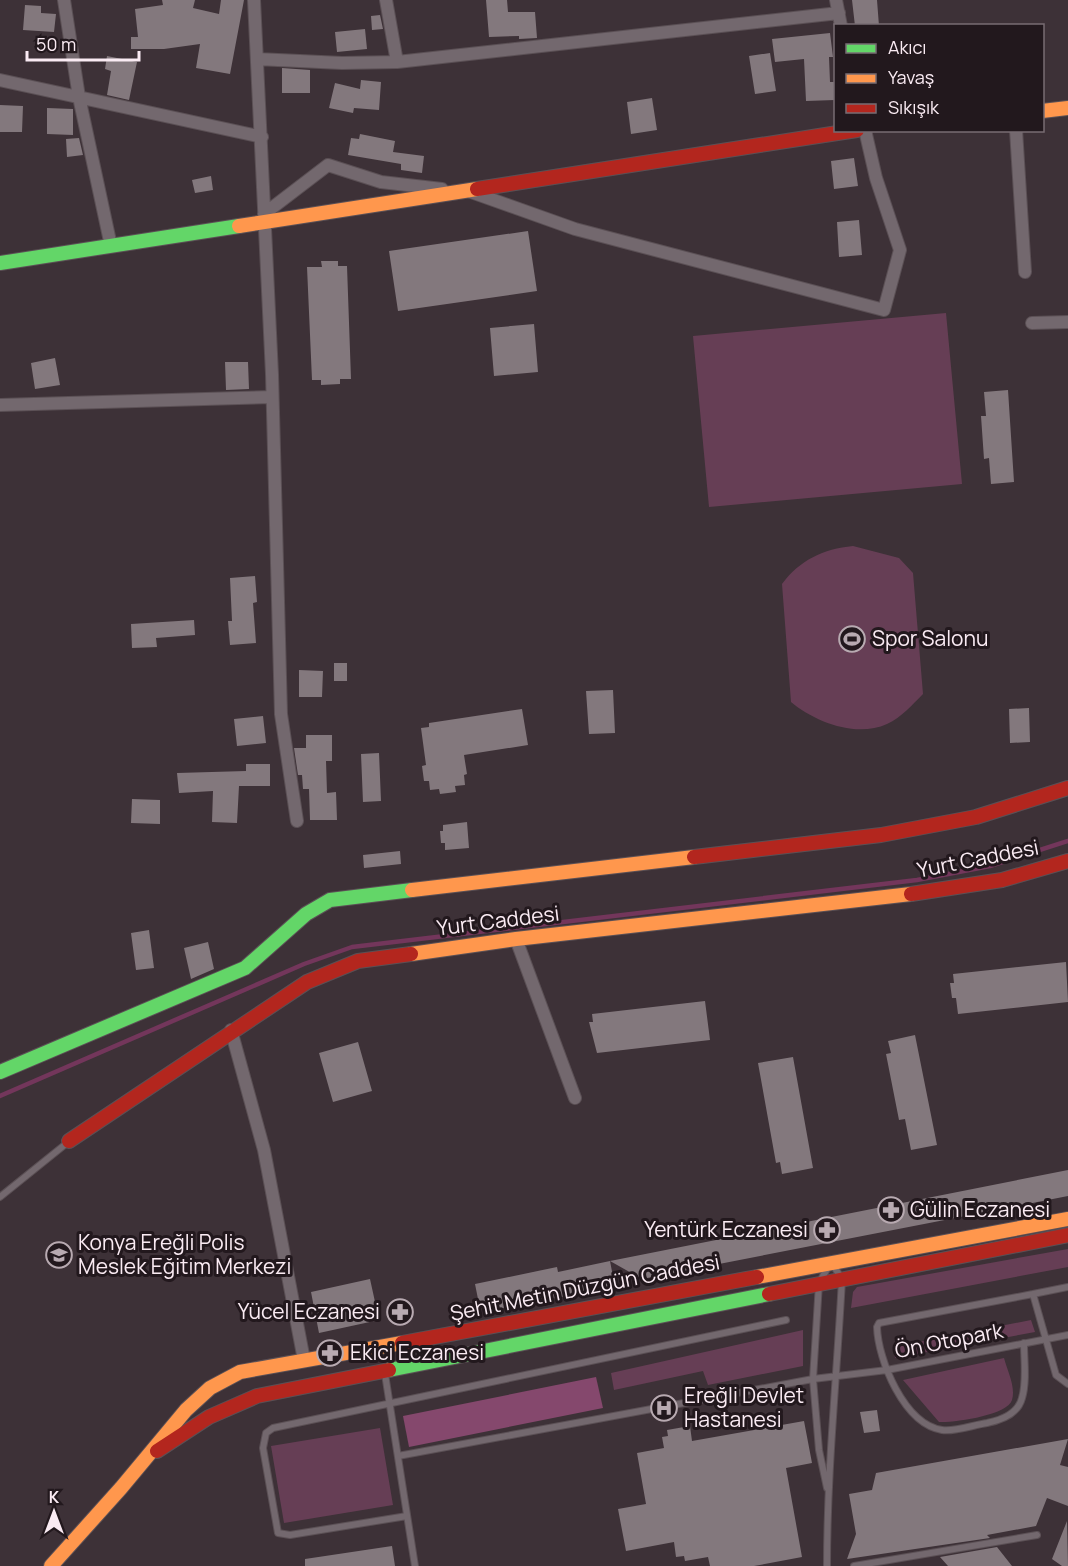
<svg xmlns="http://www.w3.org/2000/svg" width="1068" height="1566" font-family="Manrope,sans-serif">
	<rect width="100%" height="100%" fill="#3d3137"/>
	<!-- green -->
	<path fill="#663e55" d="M946,313L962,484L709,507L693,336Z
		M853,546L899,558L913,573L923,694C912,705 902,717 887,724C856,738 815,722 791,702L782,584C800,560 823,549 853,546Z
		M1068,1249V1267L851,1308L853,1292L857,1287Z
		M1031,1320L1035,1332L895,1358L893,1347Z
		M803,1330V1366L708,1385L703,1371L614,1390L611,1373Z
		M1004,1358C1007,1370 1016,1387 1012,1400C1008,1415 954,1423 939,1422L903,1380Z
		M380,1428L393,1505L284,1523L271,1446Z"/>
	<!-- forest -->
	<path fill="#85486d" d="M596,1377L603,1408L409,1447L403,1416Z"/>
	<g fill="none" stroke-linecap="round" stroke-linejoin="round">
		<!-- stream -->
		<path stroke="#73365b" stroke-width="4.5" d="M0,1096L304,964L352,947L917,880L990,866L1068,841"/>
	</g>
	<!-- building -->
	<path fill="#83787d" d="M162,0H195L193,8L219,14L221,0H244L230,74L196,68L200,44L164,49H131V37H138L135,9L163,5Z
		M486,0H507L508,12H535L537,38L519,39V36L489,37Z
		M852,0H877L879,26H855Z
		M25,5L41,6V13L56,14L54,32L23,30Z
		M380,15L383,29L372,30L371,16Z
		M365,29L367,49L337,52L335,32Z
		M830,33L833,57H829L830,82H834L835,100L806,101L804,59L775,62L772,39Z
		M770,53L776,91L755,94L749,56Z
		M107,56L137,62L129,100L107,95L111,71L105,69Z
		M282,68L310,70V93H282Z
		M361,80L381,82L379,110L354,108L353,113L329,108L335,83L360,89Z
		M652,98L657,130L631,134L627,102Z
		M0,105L23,106L22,132H0Z
		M47,108L73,109V135L47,134Z
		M360,134L395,141L393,152L424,156L422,173L401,170V164L348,155L351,138L359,139Z
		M79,138L83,155L67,157L66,139Z
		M854,158L858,186L834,189L831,161Z
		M211,176L213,190L195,193L192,180Z
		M859,220L862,255L839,257L837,222Z
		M528,231L537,291L398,311L389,251Z
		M321,261H338V266H347L351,379H340V384L321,385V380H312L307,267H322Z
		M534,324L538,372L494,376L490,328Z
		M55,358L60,385L35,389L31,363Z
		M225,362H248L249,389L226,390Z
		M1008,390L1014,482L991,484L989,458L984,459L981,416H986L984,392Z
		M255,576L257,602L253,603L256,643L230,645L228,621H232L230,578Z
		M194,620L195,635L156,638L157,647L132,648L131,624Z
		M334,663H347V681H334Z
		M299,670L323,671L322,697H299Z
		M613,690L615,733L589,734L586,691Z
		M1029,708L1030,742L1010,743L1009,709Z
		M522,709L528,745L464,755L467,774L464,775L465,785L455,786L456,792L440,794L439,789L430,790L429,781H424L422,766L426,765L421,728L429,727V723Z
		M263,716L266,743L237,746L234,719Z
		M306,735H332V761H326L327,793L336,792L337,820H310L309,789H303L302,775H298L294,748H306Z
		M379,753L381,801L363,802L361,754Z
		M246,764H270V786H239L237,823L212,822L213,791L179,793L177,773L246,771Z
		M132,799L160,800V824L131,823Z
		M467,822L469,848L445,850V843H441L440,831H443V825Z
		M400,851L401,864L364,868L363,855Z
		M149,930L154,968L136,970L131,933Z
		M208,942L214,969L191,979L184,948Z
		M1066,962L1068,1002L958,1014L956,998H952L950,983H954L953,974Z
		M705,1001L710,1040L597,1053L589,1022H593L592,1014Z
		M915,1035L937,1145L911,1150L905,1119L899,1120L886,1054L891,1053L888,1041Z
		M358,1042L372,1091L333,1102L319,1053Z
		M793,1057L813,1168L782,1174L780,1162L776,1163L758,1063Z
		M1068,1170V1196L642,1279L610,1261Z
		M610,1261L615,1287L492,1310L478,1299L475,1284L557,1267L558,1272Z
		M370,1279L379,1320L319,1333L311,1292Z
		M877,1410L880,1431L864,1433L860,1412Z
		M804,1421L812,1463L786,1468L802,1557L754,1566H710L708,1557L685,1561L684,1556L676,1557L674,1542L626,1551L618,1509L646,1504L637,1453L664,1448L662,1437L668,1436L667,1430L690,1426L692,1441Z
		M1068,1439L1060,1465L1068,1467V1506L1047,1498L1036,1526L987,1535L990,1538L847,1559L856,1534L849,1494L872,1490L876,1473Z
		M1067,1521L1068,1566H1062L1052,1559Z
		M392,1546L395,1566H305V1559Z
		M997,1547L1012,1566H948L940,1557Z"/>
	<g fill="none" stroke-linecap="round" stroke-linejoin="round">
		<!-- lane casing -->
		<g stroke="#5b5055" stroke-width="8">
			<path id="lane" d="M0,1197L67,1143
				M1068,1287L1033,1294L1056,1375L1068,1384
				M1024,1343C1024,1360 1027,1382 1022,1398C1018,1414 1002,1420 987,1423C973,1425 955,1432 942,1430C904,1424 878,1360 877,1327L879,1323L1033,1294
				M385,1374L415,1566
				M398,1456L813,1379L887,1370L1068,1335
				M827,1488L819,1450L813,1379L819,1283L831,1262L842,1279C837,1375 827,1470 827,1566
				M407,1516L290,1535L278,1533L263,1448L266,1433L273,1428L786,1320
				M854,1566L1037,1535"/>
		</g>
		<!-- street casing -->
		<g stroke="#5b5055" stroke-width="14">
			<path id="street" d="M64,0L79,97L111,246
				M254,0L272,374L281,714L297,821
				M386,0L397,62
				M836,0L841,26
				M257,59L342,63L397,62L839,13
				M0,80L262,137
				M1016,130L1025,272
				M471,192L575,229L884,310L900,250L876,178L865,130
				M264,214L328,165L381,182L442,189
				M1032,323L1068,322
				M0,405L272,397
				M516,939L575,1098
				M231,1030L264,1150L304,1360"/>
		</g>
		<!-- fast casing -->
		<g stroke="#5b5055" stroke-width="16">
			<path id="fast" d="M0,263L239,226
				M0,1072L245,968L306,914L330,900L412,890
				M389,1370L769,1294"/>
		</g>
		<!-- slow casing -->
		<g stroke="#5b5055" stroke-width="16">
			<path id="slow" d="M1042,111L1068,108
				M239,226L477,189
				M412,890L694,857
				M411,954L516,939L911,894
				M757,1277L1068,1219
				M51,1566L121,1488L186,1410L210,1388L240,1372L402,1343"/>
		</g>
		<!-- jam casing -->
		<g stroke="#5b5055" stroke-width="16">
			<path id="jam" d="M477,189L857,130
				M694,857L881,835L976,817L1068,788
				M911,894L1002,880L1068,861
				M69,1141L307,982L358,961L411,954
				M769,1294L1068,1235
				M402,1343L757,1277
				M157,1451L209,1417L257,1396L389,1370"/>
		</g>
		<!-- lane -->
		<use href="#lane" stroke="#73686e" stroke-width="6"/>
		<!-- street -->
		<use href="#street" stroke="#73686e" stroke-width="12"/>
		<!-- fast -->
		<use href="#fast" stroke="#63d668" stroke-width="14"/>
		<!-- slow -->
		<use href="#slow" stroke="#ff974d" stroke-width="14"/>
		<!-- jam -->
		<use href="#jam" stroke="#b3261e" stroke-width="14"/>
	</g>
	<!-- icons -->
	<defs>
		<g id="stadium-ring" transform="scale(1.35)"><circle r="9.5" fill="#22181d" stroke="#b8aab1" stroke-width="1.5"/><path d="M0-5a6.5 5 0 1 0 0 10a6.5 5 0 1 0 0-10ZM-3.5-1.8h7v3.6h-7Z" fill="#b8aab1"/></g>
		<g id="pharmacy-ring" transform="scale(1.35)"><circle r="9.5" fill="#22181d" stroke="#b8aab1" stroke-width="1.5"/><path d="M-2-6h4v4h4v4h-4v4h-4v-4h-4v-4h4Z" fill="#b8aab1"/></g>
		<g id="school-ring" transform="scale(1.35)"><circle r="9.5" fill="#22181d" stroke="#b8aab1" stroke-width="1.5"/><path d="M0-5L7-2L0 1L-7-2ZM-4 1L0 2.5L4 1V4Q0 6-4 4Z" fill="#b8aab1"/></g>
		<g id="hospital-ring" transform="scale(1.35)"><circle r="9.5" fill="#22181d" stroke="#b8aab1" stroke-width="1.5"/><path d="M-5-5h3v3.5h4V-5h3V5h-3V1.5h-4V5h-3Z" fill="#b8aab1"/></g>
	</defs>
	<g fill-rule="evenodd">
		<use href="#stadium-ring" x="852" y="639"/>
		<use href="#pharmacy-ring" x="891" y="1210"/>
		<use href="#pharmacy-ring" x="827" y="1230"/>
		<use href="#school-ring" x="59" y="1255"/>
		<use href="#pharmacy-ring" x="400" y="1312"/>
		<use href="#pharmacy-ring" x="330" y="1353"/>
		<use href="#hospital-ring" x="664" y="1408"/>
	</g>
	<g text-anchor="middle" stroke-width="6" stroke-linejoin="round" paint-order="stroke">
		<!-- poi labels -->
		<g font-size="21" fill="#faebf3" stroke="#22181d" text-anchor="start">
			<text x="872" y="646">Spor Salonu</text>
			<text x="910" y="1217">Gülin Eczanesi</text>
			<text x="808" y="1237" text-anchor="end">Yentürk Eczanesi</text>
			<text x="78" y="1250">Konya Ereğli Polis<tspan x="78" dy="24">Meslek Eğitim Merkezi</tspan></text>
			<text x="380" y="1319" text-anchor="end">Yücel Eczanesi</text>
			<text x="350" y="1360">Ekici Eczanesi</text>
			<text x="684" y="1403">Ereğli Devlet<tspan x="684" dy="24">Hastanesi</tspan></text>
		</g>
		<!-- street labels -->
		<g font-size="21" fill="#faebf3" stroke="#22181d">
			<text transform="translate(978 859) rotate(-11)" y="7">Yurt Caddesi</text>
			<text transform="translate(498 921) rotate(-7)" y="7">Yurt Caddesi</text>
			<text transform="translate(585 1288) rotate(-11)" y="7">Şehit Metin Düzgün Caddesi</text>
			<text transform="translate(949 1341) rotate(-11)" y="7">Ön Otopark</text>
		</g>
	</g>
	<!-- legend -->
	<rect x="834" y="24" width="210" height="108" fill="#22181d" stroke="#786c73" stroke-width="1.5"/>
	<rect x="846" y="44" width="30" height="9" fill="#63d668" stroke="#786c73" stroke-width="1.5"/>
	<text x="888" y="54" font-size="18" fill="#faebf3">Akıcı</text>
	<rect x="846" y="74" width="30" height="9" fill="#ff974d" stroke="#786c73" stroke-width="1.5"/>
	<text x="888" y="84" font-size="18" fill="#faebf3">Yavaş</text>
	<rect x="846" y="104" width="30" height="9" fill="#b3261e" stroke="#786c73" stroke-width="1.5"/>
	<text x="888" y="114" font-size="18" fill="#faebf3">Sıkışık</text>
	<!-- north arrow -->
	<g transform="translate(54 1512)" stroke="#22181d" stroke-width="4.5" paint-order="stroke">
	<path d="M0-4.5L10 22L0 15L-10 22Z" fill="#faebf3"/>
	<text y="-9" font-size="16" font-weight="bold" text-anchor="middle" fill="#faebf3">K</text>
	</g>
	<!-- scale -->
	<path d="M27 51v9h112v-9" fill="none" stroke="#faebf3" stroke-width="3"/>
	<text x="36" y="51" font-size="18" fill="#faebf3" stroke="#22181d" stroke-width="4.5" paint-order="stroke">50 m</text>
</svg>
